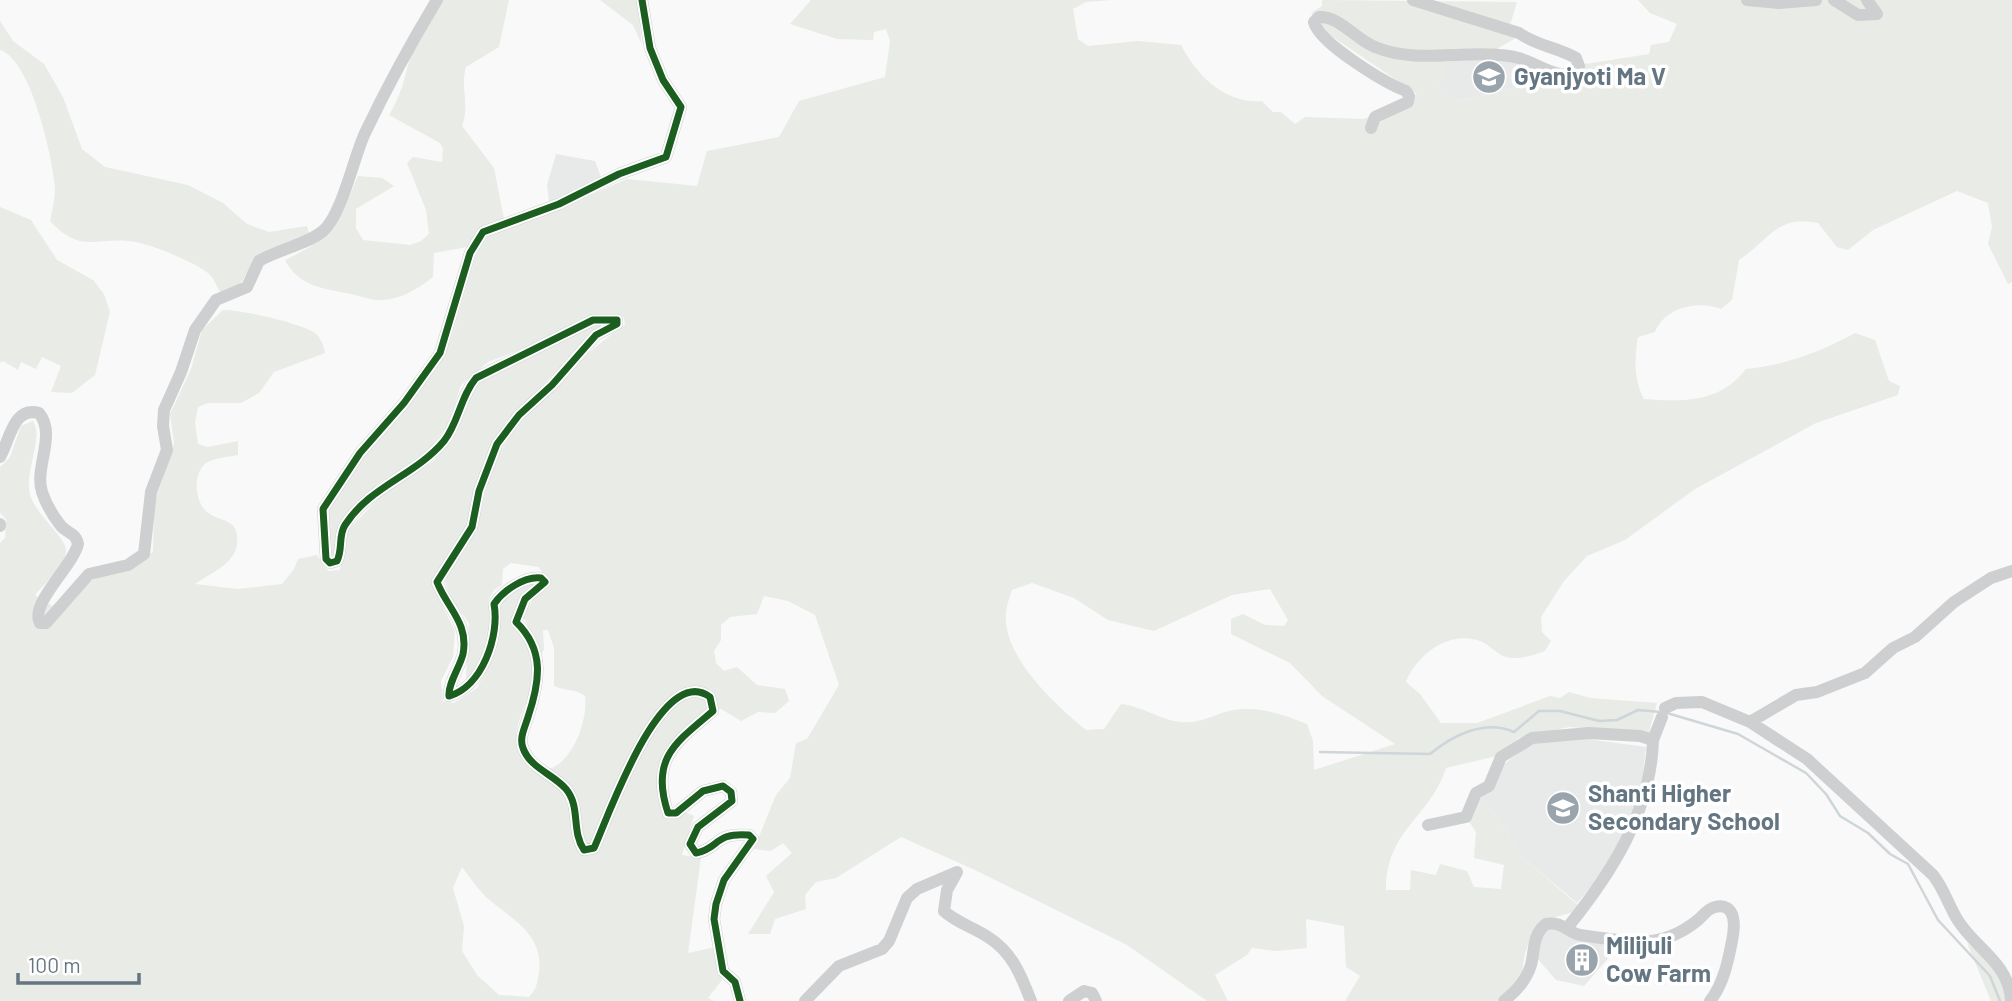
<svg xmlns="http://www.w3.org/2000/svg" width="2012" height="1001" font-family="Barlow,sans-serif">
	<rect width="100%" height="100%" fill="#f9f9f9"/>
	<!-- built -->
	<path fill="#e8e9e9" d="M1463,57L1527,63L1537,71L1534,83L1459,101L1439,87L1446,63Z
		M556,154L595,161L602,180L549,202L547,185Z
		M1537,738H1580L1646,747L1641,793L1607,868L1577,903L1519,854L1501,821L1480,796L1502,766Z
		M1549,927L1616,944L1611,955L1584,986L1556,980L1536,957L1538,944Z"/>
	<!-- green -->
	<path fill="#e8ebe6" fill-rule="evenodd" d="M432,0H509L499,47L466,67C460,87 470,106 462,126L494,168L504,219L467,247L434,253L433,277C420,288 401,299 383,300C372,301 361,296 351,294C323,288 299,287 285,260C336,236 336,226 358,176L382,178L394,186L356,209V228L363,240L410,245L421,241L429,234L426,210L407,163L413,157L442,162L443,149L440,143L389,115C412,80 408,33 432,0Z
		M600,0H637L642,45L633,25Z
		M811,0H1111L1086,2L1073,9L1078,39L1088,46L1138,41L1181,45C1197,76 1225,104 1262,101L1273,112H1281L1295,124L1305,117L1364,119L1417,94L1330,35L1311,13L1322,6V0L1517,2L1510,25L1517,29L1514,39L1495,50L1446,64L1439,87L1460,101L1534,83L1567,80L1585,64L1649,54L1651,45L1669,42L1677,24L1650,13L1638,0H2012V282L2008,284L1988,244L1992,227L1988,203L1957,191L1873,230L1848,250L1837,247L1818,223C1776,214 1769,241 1739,260L1732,300L1721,309C1698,300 1665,307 1655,332L1638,337C1634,358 1634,380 1644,399C1683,402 1720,403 1746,369C1783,366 1823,351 1855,333L1875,340L1889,381L1900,386L1898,395L1816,423L1695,489L1625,540L1587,556L1564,581L1541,617L1542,632L1551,641L1545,651C1532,656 1516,661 1503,656C1495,652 1488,644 1480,641C1448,630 1417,655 1406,682L1420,694L1441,723H1477L1550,696L1560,698L1569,692L1590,698L1657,703L1649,732L1569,727L1519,738L1497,756L1446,768C1430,818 1386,829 1386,890H1410L1411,870L1436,875L1440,864L1467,871L1474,887L1501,889L1504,865L1474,858L1476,832L1464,814L1480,796L1501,821L1519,854L1580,907L1577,911L1541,921L1533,932L1525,953L1521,978L1497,1001H1345L1360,976L1346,967L1344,926L1306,919L1307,948L1277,951L1252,948L1247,955L1215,975L1228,1001H1207L1127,945L975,870L901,837L836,878L816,882L805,895L806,909L775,919L770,934H748L774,892L766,876L792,853L783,843L771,851L754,849L776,795L790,778L796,743L807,739L839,685L815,615L788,601L764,596L757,614L730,617L721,625V640L714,651L716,663L724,671L737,667L757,685L785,689L789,701L775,713L758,712L741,721L721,709L708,710L663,753L659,779L665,819L675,818L685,812L694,816L682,855L701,858L688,953L715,947L722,980L708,998L714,1001H0V543L5,538L6,519L0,513V467L10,457L21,426L33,421C44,438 24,472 30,494C35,515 68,538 66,552C64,567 45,583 35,595C45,602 53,609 65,606C77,603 79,588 88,582C109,568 132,575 153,551L154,505L174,443L170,414L191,369L202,330L223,310C239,309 303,324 315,333C321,338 324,346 325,353L274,372L259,393L241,403H208L198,407L195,423L198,444L208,447L238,441V455C228,457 214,458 206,463C192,474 195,502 207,512C220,523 240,517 237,544C235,564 209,574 195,584L238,589L282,584L294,569L298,559L317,555L328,571L340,570L348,530L383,494L433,462L453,439L476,385L571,335L607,321L507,420L492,442L468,525L433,587L455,631L453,657L441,681L443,701L454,703L477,688L492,659L502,599L531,582L537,584L515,608C520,623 535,655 534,670C532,711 497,732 531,770C539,769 547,771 554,767C575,756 588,718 585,696C576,689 565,691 554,686V648L548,630H543L544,650L541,654L523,616L546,578L539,567L511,563L503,569L502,585L494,590L488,601C495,630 483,651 471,677L466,678L469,623L452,600L445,582C451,566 462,556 470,541C483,517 484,489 494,464C511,424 588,348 625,325L624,318L618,314L586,316L532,345L488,362L461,385L449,423L432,446L414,462L380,482L345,515L338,526L337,554L332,559L327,514L330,504L365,454L434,372L450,342L476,255L489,234L545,215L627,179L697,186L707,151L779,137L799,101L885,77L890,41L886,29L874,32L873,40L837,39L790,24ZM1032,583L1074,598L1108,620L1154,631L1232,595L1270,589L1288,620L1284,626L1265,625L1243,614L1231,619V634L1290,663L1322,696L1395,744L1314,770L1313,741L1307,724C1282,714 1256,705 1229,711C1217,714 1204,721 1192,722C1165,725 1145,706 1121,704L1104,729L1086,730C1054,704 1001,655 1006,611C1007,604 1010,596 1012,590ZM462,867C469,876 477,888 486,897C511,919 544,933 539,973C537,983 537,989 529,997L499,995L477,975L462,951L464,926L453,888Z
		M0,21L13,41L44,64L63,97L82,149L105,167L188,185L223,203L247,224L269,232L307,226L309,234L257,257L239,286L220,292C217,287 214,278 209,274C195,262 153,245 135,242C97,235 83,256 50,221C52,211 55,199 55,188C53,159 31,59 0,50Z
		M0,207L31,220L57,260L93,280L104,294L110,312L95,375L72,393L51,392L61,366L42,357L36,369L21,362L18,370L3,361L0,363Z
		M1967,943L1997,966L2006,1001H1991Z"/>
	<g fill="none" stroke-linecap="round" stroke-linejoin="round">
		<!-- stream -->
		<path stroke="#ced6d9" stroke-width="2.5" d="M1667,713L1738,734L1806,773L1826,794L1840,816L1868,833L1890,854L1908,864L1938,920L1990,976L2000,1001
			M1320,752L1430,754C1453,735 1485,719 1514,732L1539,711H1560L1599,721L1617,720L1638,710L1661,712"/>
		<!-- minor -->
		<path stroke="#cecfd0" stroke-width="12" d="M642,0L650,48L663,80L681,107L666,157L619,174L559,204L483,232L470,253L440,353L404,403L360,453L323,509L326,559L330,563L337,561C343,549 338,536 345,525C370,486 416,475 444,441C459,422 460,397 476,378L593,320H617V324L596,335L552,385L519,415L497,444L479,491L472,527L437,582C447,608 469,623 463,654C460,667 448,683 449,696C482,687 500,636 494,604C503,591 524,576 541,578L545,582L525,599L516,622C545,650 540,681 528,717C525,727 519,738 523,748C530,768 553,774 566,789C581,807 571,831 584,850L594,848C608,818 661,661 710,697L713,711C675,743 650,759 668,813H676L703,791L723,786L731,792L732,801L698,827L690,844L696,853C719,849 714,832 749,835L753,839L724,880L716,904L714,919L723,971L735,982L740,1001
			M1747,0L1779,3L1816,0
			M1834,0L1858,15L1877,14L1867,0
			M1371,128L1375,117L1408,102L1409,96L1406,91C1385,83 1319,43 1314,22L1319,17C1340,16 1356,40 1375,47C1419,65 1463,49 1509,56C1529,58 1544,72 1564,75L1579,66L1576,58C1557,47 1537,46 1519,33L1413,0
			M0,457C10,440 13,406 39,413C57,435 34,467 42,492C46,504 53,516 61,526C67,533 76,533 78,544C73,566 29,604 40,623H46L89,574L128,565L144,554L151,492L167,450L163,426L164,410L181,372L195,330L216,300L247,287L259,261C279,249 306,245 323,231C342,215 354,156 365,133C387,87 411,43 437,0
			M0,524V526
			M1665,708L1676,703L1702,702L1750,722L1807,759L1933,875C1944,889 1948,904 1957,919C1975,949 2009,962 2011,1001
			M1750,722L1796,695L1817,692L1865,673L1893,648L1915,637L1954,602L1991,578L2012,571
			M1428,825L1466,817L1476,793L1489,786L1501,757L1532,738L1589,733L1640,736L1653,740L1662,717
			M1567,928C1611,874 1651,812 1653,740
			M805,1001L839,966L882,949L889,941L907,898L917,889L957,872L947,890L944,911C957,923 973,927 988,937C1012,952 1021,975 1031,1001
			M1069,1001L1084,991L1092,993L1096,1001
			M1504,1001C1516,991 1526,981 1531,965C1535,950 1532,935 1546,924C1562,921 1566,931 1580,935C1593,937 1625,941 1639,942C1661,942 1681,934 1698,920C1704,915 1707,909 1715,907C1737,902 1735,927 1732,941C1728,962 1723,985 1710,1001"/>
		<!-- cycleway casing -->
		<g stroke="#fff" stroke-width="11">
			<path id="cycleway" d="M642,0L650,48L663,80L681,107L666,157L619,174L559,204L483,232L470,253L440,353L404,403L360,453L323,509L326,559L330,563L337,561C343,549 338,536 345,525C370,486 416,475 444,441C459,422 460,397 476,378L593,320H617V324L596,335L552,385L519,415L497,444L479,491L472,527L437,582C447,608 469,623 463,654C460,667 448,683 449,696C482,687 500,636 494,604C503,591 524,576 541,578L545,582L525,599L516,622C545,650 540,681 528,717C525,727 519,738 523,748C530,768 553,774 566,789C581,807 571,831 584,850L594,848C608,818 661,661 710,697L713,711C675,743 650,759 668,813H676L703,791L723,786L731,792L732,801L698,827L690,844L696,853C719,849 714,832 749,835L753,839L724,880L716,904L714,919L723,971L735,982L740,1001"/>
		</g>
		<!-- cycleway -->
		<use href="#cycleway" stroke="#1b5e20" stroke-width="7"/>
	</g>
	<!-- icons -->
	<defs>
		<g id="school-disc" transform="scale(1.75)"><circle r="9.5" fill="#99a4ac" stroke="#fff"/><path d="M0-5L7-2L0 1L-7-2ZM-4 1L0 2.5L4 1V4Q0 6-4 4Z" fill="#fff"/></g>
		<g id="building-disc" transform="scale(1.75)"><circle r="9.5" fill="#99a4ac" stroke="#fff"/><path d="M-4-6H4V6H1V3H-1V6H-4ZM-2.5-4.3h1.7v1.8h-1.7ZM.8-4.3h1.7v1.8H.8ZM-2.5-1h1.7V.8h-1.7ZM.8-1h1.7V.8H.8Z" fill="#fff"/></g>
	</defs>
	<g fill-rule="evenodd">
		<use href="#school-disc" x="1489" y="77"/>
		<use href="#school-disc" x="1563" y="808"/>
		<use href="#building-disc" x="1582" y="960"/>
	</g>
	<g text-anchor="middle" stroke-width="7" stroke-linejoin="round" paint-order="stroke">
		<!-- poi labels -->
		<g font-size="24" font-weight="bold" fill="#657683" stroke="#fff" text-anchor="start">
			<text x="1514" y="85">Gyanjyoti Ma V</text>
			<text x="1588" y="802">Shanti Higher<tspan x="1588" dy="28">Secondary School</tspan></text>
			<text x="1606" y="954">Milijuli<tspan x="1606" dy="28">Cow Farm</tspan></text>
		</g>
	</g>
	<!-- scale -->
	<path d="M18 973v10h121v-10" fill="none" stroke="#657683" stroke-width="3.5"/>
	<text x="28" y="973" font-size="21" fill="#657683" stroke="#ffffff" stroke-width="5" paint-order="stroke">100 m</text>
</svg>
